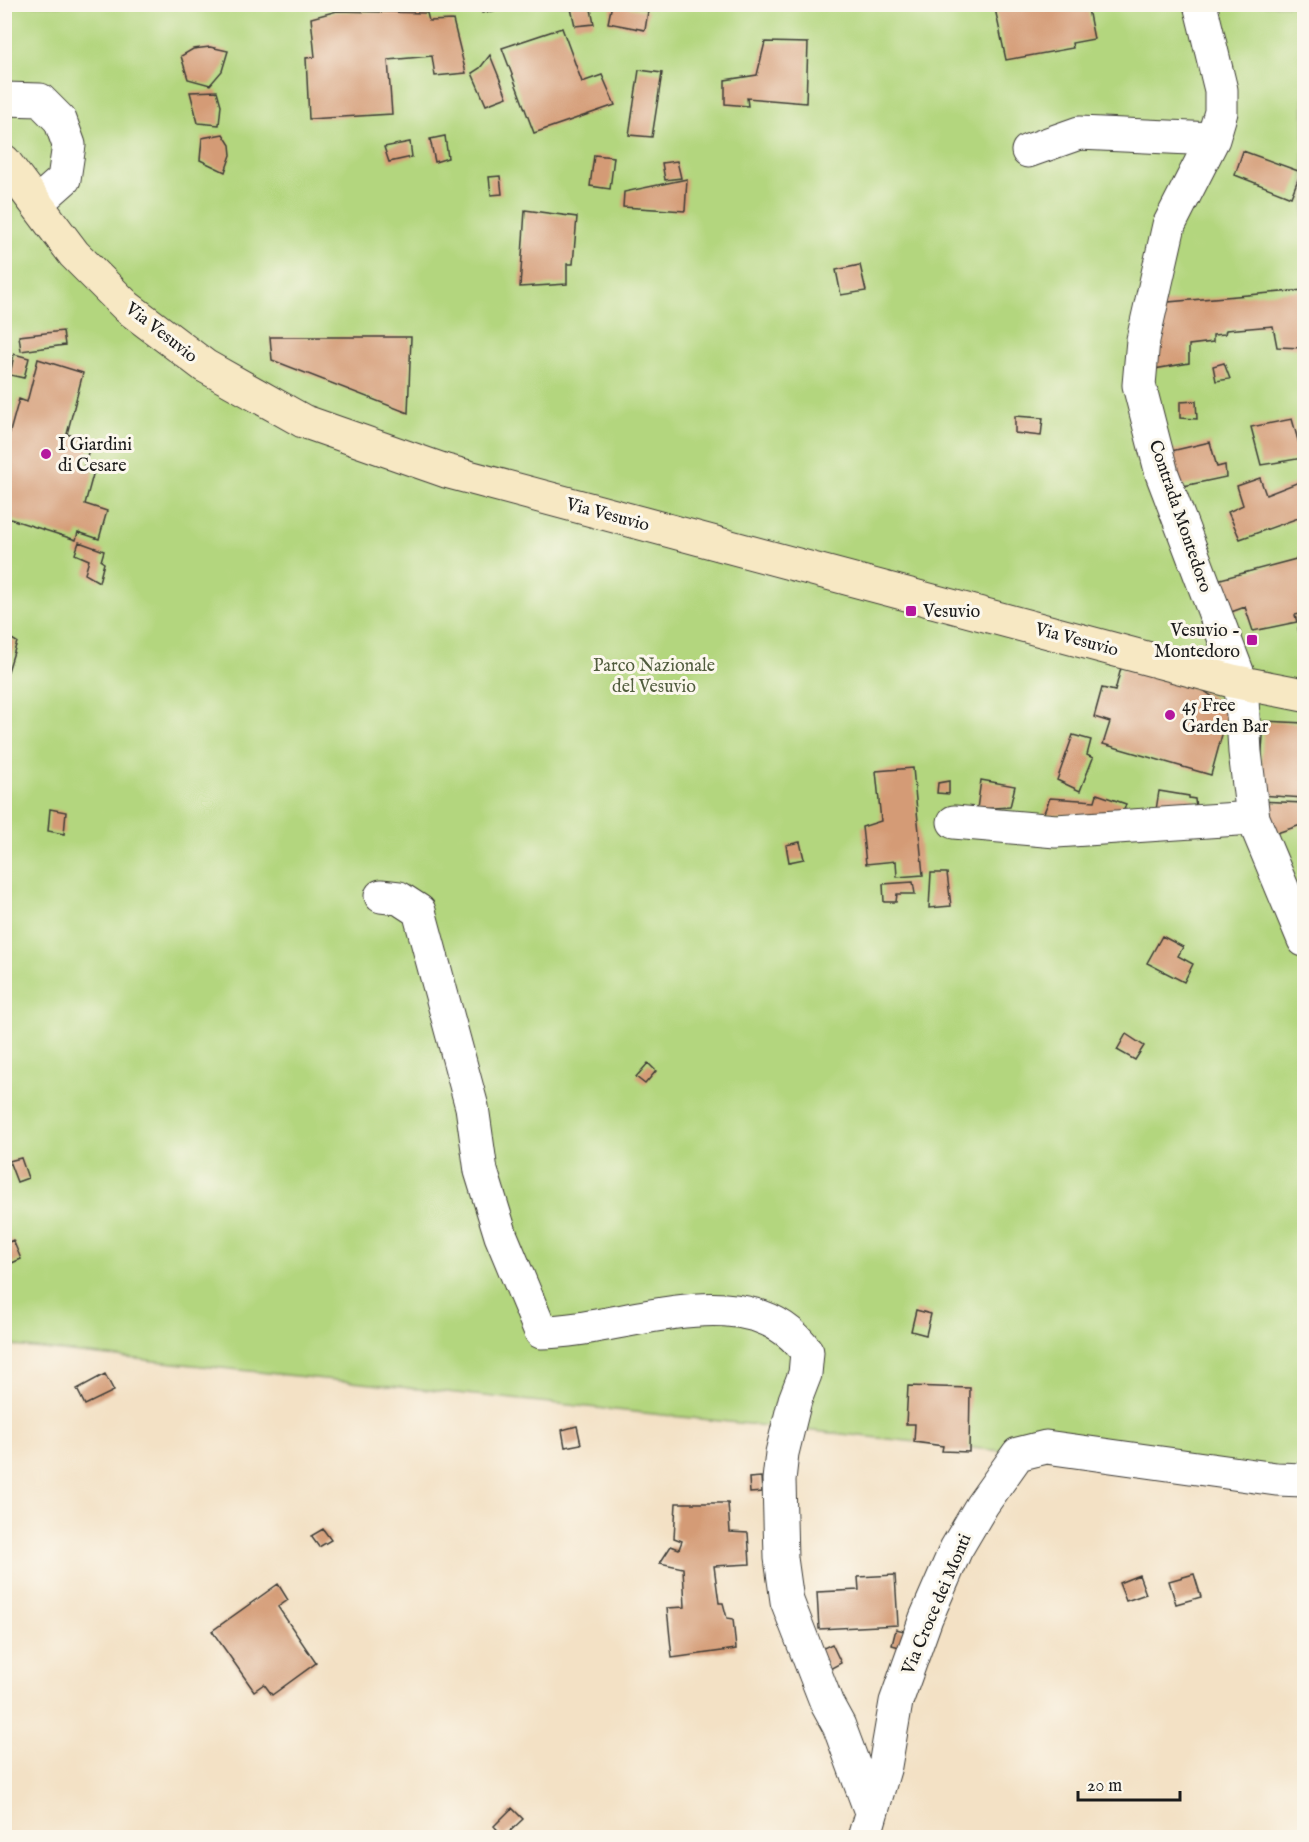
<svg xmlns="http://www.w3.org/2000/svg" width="1309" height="1842" font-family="'IM FELL English',serif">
	<rect width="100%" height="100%" fill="#fbf7ec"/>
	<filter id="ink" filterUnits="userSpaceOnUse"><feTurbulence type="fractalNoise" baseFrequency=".0167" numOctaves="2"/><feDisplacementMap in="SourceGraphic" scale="12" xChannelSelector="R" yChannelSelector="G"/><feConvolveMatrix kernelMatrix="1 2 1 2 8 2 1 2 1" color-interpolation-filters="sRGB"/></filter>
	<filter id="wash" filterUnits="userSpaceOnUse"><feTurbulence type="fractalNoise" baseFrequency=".008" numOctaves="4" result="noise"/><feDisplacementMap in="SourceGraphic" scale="24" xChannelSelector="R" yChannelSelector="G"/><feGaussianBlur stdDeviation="1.35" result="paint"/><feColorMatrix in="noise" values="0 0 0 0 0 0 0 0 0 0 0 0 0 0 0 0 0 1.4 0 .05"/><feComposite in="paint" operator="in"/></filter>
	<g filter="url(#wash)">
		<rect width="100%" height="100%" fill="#f3e1c5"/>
		<!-- green -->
		<path fill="#b3d67e" stroke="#68794d" stroke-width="1.5" d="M5,5H1304V1491L1011,1452L5,1345Z"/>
		<g id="blocks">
			<!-- building -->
			<path fill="#d49b76" d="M478,4H525V5L482,13Z
				M570,4H590L594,24L575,26Z
				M612,4L648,11L645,30L608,23Z
				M994,4H1087L1094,39L1072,43L1073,48L1006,60Z
				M337,11L427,13L429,21L453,20L466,73L435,76L432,56L388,60L392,114L309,119L306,58L315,57L311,18Z
				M562,28L582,82L602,75L615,105L534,133L502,48Z
				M765,42L808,43L806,103L747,98L748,106L725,104V80L757,75Z
				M210,47L228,51L222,71L210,85L188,79L181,56L193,49Z
				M490,55L507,97L486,105L472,73L480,68Z
				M639,70L662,73L652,137L629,135Z
				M217,91L221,105L219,125L198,123L190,92Z
				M223,134L230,145L231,155L225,172L200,160L202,138Z
				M445,136L448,158L435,162L430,139Z
				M410,142L412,157L389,162L384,147Z
				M1243,151L1301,172L1291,197L1235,175Z
				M594,155L614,157L610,189L590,186Z
				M677,161L681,178L665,180L662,163Z
				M500,176L502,194L491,195L489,177Z
				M687,179L685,211L623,207L624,192Z
				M525,210L577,217L573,264H567V284L520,287Z
				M860,265L866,291L841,295L836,270Z
				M1304,290V348L1277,347L1273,326L1226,330L1225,334L1213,335V342L1189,345V363L1154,369L1157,303Z
				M63,331L65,345L21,351L19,336Z
				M270,337H411L408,413L272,360Z
				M14,354L29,358L24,378L10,375Z
				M38,359L83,373L67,434L91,442L84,467L94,471L85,504L107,511L99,539L78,532L76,540L4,517V437L8,439L19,399L27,402Z
				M1224,363L1230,379L1216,381L1213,366Z
				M1196,401L1197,419L1180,418V402Z
				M1015,416L1043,418L1041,436L1015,433Z
				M1292,419L1303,458L1261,465L1251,427Z
				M1210,442L1217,467L1225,465L1226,477L1174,488L1167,452Z
				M1260,478L1266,495L1304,480V516L1240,539L1228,512L1243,505L1237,486Z
				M79,542L104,551L101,561L104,563L99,582L85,574L89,560L75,554Z
				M1300,558L1304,573V613L1295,615L1297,622L1253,631L1245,607L1223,615L1213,581Z
				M1298,628H1304V648H1301Z
				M5,635L17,642L5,681Z
				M1121,668L1203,690L1229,709L1211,775L1103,744L1110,722L1094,717L1102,688L1115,691Z
				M1264,721L1304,723V798L1259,795Z
				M1073,735L1091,740L1087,755L1093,758L1080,791L1057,780Z
				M913,768L923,875L897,877L896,861L866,864L862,827L881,821L876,771Z
				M981,780L1015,786L1010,807L977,809Z
				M949,781V794L937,793L938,783Z
				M1159,791L1189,796V798L1195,799L1196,809L1155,816Z
				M1097,794L1126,804L1122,816L1043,815L1050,798L1095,801Z
				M1259,801L1304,803V824L1268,836Z
				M50,809L66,812L64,834L48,831Z
				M800,842L804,859L789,862L786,845Z
				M931,873H947L951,906L929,908Z
				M913,882L915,894H897L896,902H884L883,884Z
				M1162,936L1183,947L1178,956L1193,964L1184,982L1147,963Z
				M1126,1034L1144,1046L1135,1060L1117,1050Z
				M648,1063L656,1071L645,1084L636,1077Z
				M21,1158L28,1178L17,1182L9,1161Z
				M13,1240L21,1259L5,1266V1244Z
				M916,1310L931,1314L926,1335L911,1331Z
				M105,1374L114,1391L85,1405L77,1389Z
				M908,1386L970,1388L969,1452L942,1451L943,1446L914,1442L915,1424H906Z
				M577,1426L581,1444L565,1447L562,1430Z
				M761,1477L762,1492L750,1493L749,1478Z
				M676,1503H728L730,1532L748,1533L750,1564L714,1566L719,1603H723L727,1618L733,1619L736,1649L672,1658L667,1608L685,1607L683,1568L660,1563L671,1546L679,1549L682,1541L674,1538Z
				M323,1529L331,1540L319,1547L311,1536Z
				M1194,1574L1201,1597L1176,1604L1169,1581Z
				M895,1575L898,1625L819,1629L817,1592L859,1590L858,1577Z
				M1139,1575L1146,1594L1126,1601L1119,1583Z
				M278,1584L288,1600L278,1607L316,1663L272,1695L264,1684L254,1691L212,1631Z
				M896,1629L912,1633L907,1649L892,1645Z
				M832,1644L841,1663L828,1670L819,1650Z
				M512,1808L523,1819L504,1837L494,1826Z"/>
		</g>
	</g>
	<g filter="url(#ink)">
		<use href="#blocks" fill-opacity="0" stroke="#3c3a35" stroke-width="1.5"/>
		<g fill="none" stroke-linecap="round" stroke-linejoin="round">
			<!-- street casing -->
			<g stroke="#3c3a35" stroke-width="35">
				<path id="street" d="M1200,4L1221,90V112L1213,139L1169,225L1143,340L1139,385L1162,474L1241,682L1245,752L1253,818L1304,940
					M4,99L40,100L60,120L69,145L64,179L38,202
					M1028,151L1079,133L1213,139
					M954,822L1056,831L1253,818
					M381,896L399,898L419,911L472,1107L481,1171L501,1236L541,1332C623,1332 750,1270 807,1352L805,1374L795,1400L782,1453L779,1480L781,1558L787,1601L827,1704L839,1726L871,1812
					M864,1838L885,1766L896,1702L926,1618L956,1549L982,1505L1018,1454L1046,1447L1276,1479L1304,1480"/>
			</g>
			<!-- secondary casing -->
			<g stroke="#3c3a35" stroke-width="35">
				<path id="secondary" d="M4,161L74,254L127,307L205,366L303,421L446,471L1232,681L1304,695"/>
			</g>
			<!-- street -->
			<use href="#street" stroke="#fff" stroke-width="33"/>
			<!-- secondary -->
			<use href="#secondary" stroke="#f7e8c3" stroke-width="33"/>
		</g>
	</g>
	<!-- markers -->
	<g fill="#b5179e" stroke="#fbf7ec" stroke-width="2">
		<circle cx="46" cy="454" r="6"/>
		<rect x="905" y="605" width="12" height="12" rx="3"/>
		<rect x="1246" y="634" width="12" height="12" rx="3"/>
		<circle cx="1170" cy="715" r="6"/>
	</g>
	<g text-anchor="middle" stroke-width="6" stroke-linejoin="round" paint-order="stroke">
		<!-- street labels -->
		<g font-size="18" fill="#1c1c1c" stroke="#fbf7ec">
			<text transform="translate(162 332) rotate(38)" y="6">Via Vesuvio</text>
			<text transform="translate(608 514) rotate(15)" y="6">Via Vesuvio</text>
			<text transform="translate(1181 516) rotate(71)" y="6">Contrada Montedoro</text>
			<text transform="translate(1077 639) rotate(15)" y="6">Via Vesuvio</text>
			<text transform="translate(936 1604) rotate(-67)" y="6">Via Croce dei Monti</text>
		</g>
		<!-- poi labels -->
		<g font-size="18" fill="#1c1c1c" stroke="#fbf7ec" text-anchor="start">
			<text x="58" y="450">I Giardini<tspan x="58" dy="21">di Cesare</tspan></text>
			<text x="923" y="617">Vesuvio</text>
			<text x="1240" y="636" text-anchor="end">Vesuvio -<tspan x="1240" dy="21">Montedoro</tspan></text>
			<text x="1182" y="711">45 Free<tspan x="1182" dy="21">Garden Bar</tspan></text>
		</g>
		<!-- park labels -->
		<g font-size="18" fill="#515d3e" stroke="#fbf7ec">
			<text x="654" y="671">Parco Nazionale<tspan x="654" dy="21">del Vesuvio</tspan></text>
		</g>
	</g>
	<!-- margin -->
	<rect width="1309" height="1842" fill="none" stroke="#fbf7ec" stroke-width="24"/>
	<!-- scale -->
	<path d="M1078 1791v9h102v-9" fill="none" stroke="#1c1c1c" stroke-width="3"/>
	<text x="1087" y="1791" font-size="18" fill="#1c1c1c" stroke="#fbf7ec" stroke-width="4.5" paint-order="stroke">20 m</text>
</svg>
